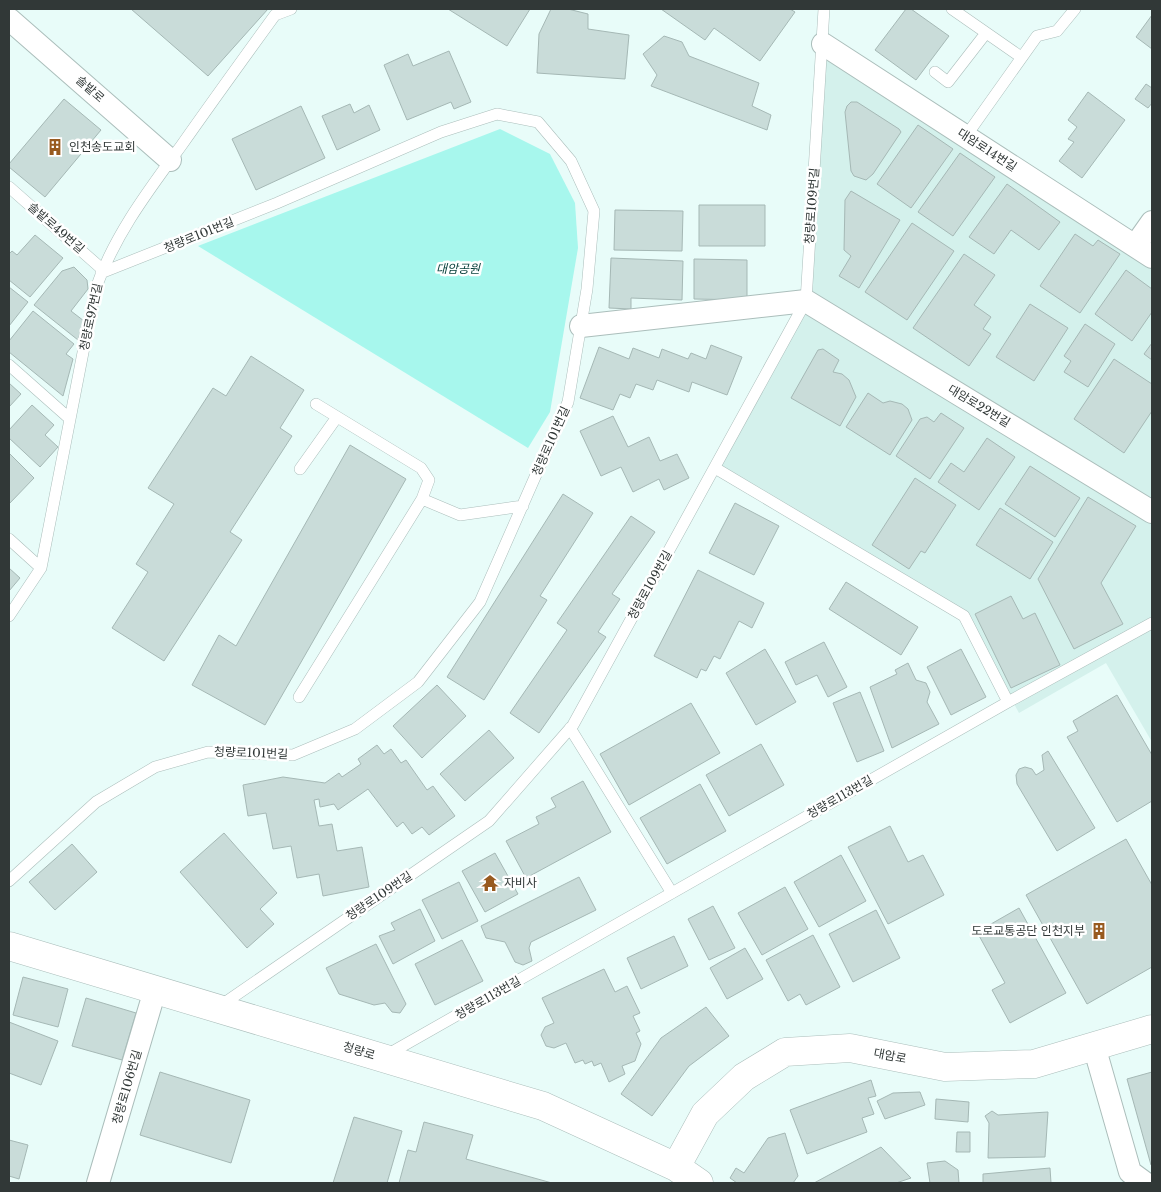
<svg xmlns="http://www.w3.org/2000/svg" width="1161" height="1192" font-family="'Libre Baskerville','Noto Sans KR',serif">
	<rect width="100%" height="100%" fill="#e8fcf9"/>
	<!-- built -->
	<path fill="#d4f1ec" d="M825,48L1152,261V742L1106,663L1019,713L966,614L716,468L810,299Z"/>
	<!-- green -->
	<path fill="#a7f7ed" d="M500,129L550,154L575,203L578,248L550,412L528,448L198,246Z"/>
	<!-- building -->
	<path fill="#c9dcd9" stroke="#a5b8b5" d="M131,9H268L208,76Z
		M448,9H530L507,46Z
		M551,9H568L588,14V29L629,35L625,79L537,73L539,34Z
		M661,9H790L795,12L760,61L714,28L705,40Z
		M906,9H911L949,36L916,80L875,50Z
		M1152,15V49L1136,37Z
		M664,36L682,42L689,56L759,83L752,106L771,115L767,130L651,86L657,75L643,54Z
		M449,51L471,102L454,109L451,102L407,120L384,65L408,54L413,66Z
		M1146,84L1152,88V103L1148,108L1135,99Z
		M1088,92L1125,120L1082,178L1059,161L1074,142L1068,139L1077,127L1068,120Z
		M64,99L101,130L45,197L9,167V164Z
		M851,102H857L899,129L901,132L873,174L866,180L854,176L851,171L845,112L847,106Z
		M350,104L354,113L369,105L380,130L337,150L322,116Z
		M301,106L325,158L256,190L232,139Z
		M918,125L953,149L911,208L877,184Z
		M960,153L995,177L953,236L918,212Z
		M1007,184L1060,222L1039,250L1011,230L994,254L969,237Z
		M851,191L900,220L859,288L839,276L851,256L844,250L845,200Z
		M699,205H765V246H699Z
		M615,210L683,211L682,251L614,250Z
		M912,223L954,251L907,320L865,292Z
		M1075,234L1093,246L1098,240L1120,254L1080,313L1040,286Z
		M35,235L63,258L30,297L9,280V254L12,251L17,255Z
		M964,254L995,275L974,305L991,317L983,329L991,334L969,366L913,328Z
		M611,258L683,261L682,300L631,298V309L609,308Z
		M694,259L747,260V300L694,299Z
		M74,267L87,280L88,289L71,311L84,321L78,340L34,305L62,271Z
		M1126,270L1152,289V312L1132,341L1095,314Z
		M9,287L28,302L9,326Z
		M1030,304L1068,328L1034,381L996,357Z
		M33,311L74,344L66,354L73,359L63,396L9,352V341Z
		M1085,324L1115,344L1088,387L1064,372L1071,361L1064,356Z
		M1152,343V360L1144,354Z
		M711,345L742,357L727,395L692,382L689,392L657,380L653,390L636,384L630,398L620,394L613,410L580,398L599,347L629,359L633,348L659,358L662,349L688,359L691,353L706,359Z
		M823,349L839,360L833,372L842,374L849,380L856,397L840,426L791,398L818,350Z
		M251,356L304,390L280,428L292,436L230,532L242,540L164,661L112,628L148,572L136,564L174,504L148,488L213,388L226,396Z
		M1114,359L1152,384V411L1124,453L1074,419Z
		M9,383L21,394L9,407Z
		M868,393L883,403L890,401L902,404L908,409L912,420L890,455L846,427Z
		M32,405L54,425L45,435L58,447L40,467L9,438V430Z
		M941,413L964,428L930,479L896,456L920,419L927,417L934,422Z
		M613,416L628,447L649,437L660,461L677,454L689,478L664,490L659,479L633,492L621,467L601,476L580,431Z
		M987,438L1015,457L979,510L938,482L951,463L964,472Z
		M350,445L406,479L265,725L192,685L219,635L236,646Z
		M9,453L34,478L9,504Z
		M1030,466L1080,498L1055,537L1005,504Z
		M915,478L956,505L925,553L921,551L909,569L872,545Z
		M563,494L593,513L540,596L547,600L484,700L447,677Z
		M1088,497L1136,526L1101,583L1123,624L1074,649L1038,579Z
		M735,503L779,526L754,575L709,553Z
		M1000,508L1053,542L1030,579L976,545Z
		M631,516L655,532L612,594L620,599L598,632L606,637L539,733L510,713L567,630L557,623Z
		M9,568L20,578L9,591Z
		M698,570L764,603L752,628L739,621L720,659L714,656L706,671L701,669L697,678L654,656Z
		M846,582L918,627L901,655L829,609Z
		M1011,596L1023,619L1035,613L1060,665L1011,688L975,614Z
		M824,642L847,687L828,697L817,675L796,685L785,662Z
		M765,649L796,702L756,725L726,673Z
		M961,649L986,697L951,715L927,667Z
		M908,663L916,680L926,683L930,692L927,702L939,724L892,748L870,687L897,674L895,670Z
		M437,685L466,716L422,758L393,726Z
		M860,692L884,751L857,762L833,703Z
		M1117,695L1152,755V801L1117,822L1067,737L1078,731L1073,721Z
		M691,703L720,753L629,805L600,754Z
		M489,730L514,758L465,801L440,774Z
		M761,744L784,785L729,816L706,775Z
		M377,745L384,754L391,749L401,763L406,760L427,790L433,786L455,816L429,835L422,827L412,834L403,822L397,827L368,789L338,810L334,804L320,807L319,799L314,800L319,826L332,824L337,851L362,847L369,887L323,896L319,874L297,878L291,846L273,849L266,813L248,816L243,785L283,777L325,783L339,773L342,777L361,764L358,759Z
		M1048,751L1095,828L1057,851L1017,784L1016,775L1019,769L1025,767L1032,769L1036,775L1044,770L1042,755Z
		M583,781L611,832L526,878L506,841L539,824L536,817L556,807L551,798Z
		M700,784L726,831L667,864L640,818Z
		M890,826L908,862L923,855L944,895L888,924L848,847Z
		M224,833L277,893L260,909L274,924L247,948L180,872Z
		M1126,839L1152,885V967L1087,1004L1026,895Z
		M72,844L97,872L55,910L29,882Z
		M495,853L518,894L485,912L462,871Z
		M841,855L866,901L819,927L794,882Z
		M579,877L596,910L531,942L529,948L532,961L523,965L515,962L505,942L486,938L481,926Z
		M459,882L478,921L442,939L422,900Z
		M785,887L808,929L762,955L738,913Z
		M713,906L735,948L709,960L688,919Z
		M1019,908L1066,993L1010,1023L992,990L1005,983L977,932Z
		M420,909L435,941L393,964L379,936L395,930L391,923Z
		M876,910L900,958L853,982L829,934Z
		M813,935L840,987L806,1005L800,994L788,1001L766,960Z
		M674,936L688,966L641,989L627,958Z
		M462,940L483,981L435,1005L415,964Z
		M376,944L406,1004L400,1013L392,1012L385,1003L374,1005L339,994L326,968Z
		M745,948L763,979L727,999L710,968Z
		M604,969L615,992L627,986L640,1013L633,1016L640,1031L636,1033L641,1044L635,1061L622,1066L625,1074L609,1082L601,1063L594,1066L592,1061L585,1064L583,1060L575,1063L566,1043L554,1048L546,1046L541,1035L545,1027L554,1023L542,998Z
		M23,977L68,989L58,1027L13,1015Z
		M86,998L136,1013L122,1060L72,1046Z
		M706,1007L729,1036L689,1066L652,1116L621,1094L661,1038Z
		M9,1022L58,1041L41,1085L9,1073Z
		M160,1072L250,1100L231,1163L140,1135Z
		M1152,1072V1165H1151L1127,1079Z
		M871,1080L876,1096L868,1098L874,1114L862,1118L867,1132L807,1154L790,1110Z
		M920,1092L925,1105L885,1119L877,1101L893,1093Z
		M936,1099L969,1102L968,1122L935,1119Z
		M992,1111L998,1115L1048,1112L1045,1157L988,1158L989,1123L985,1116Z
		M354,1117L402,1131L387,1183H333Z
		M424,1122L473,1135L466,1159L552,1183H399L408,1150L416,1152Z
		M957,1132H970V1152H956Z
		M785,1133L798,1176L793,1183H737L730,1178L736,1168L744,1173L768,1138Z
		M9,1140L28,1145L19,1179L9,1176Z
		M881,1147L911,1178L896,1183H814Z
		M945,1161L958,1170L959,1183H930L927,1163Z
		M1050,1168L1051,1183H983V1174Z"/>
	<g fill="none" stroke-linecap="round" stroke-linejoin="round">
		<!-- service casing -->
		<g stroke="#abbebb" stroke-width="12">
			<path id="service" d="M952,9L1021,57
				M935,72L948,82L986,33
				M966,136L1037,36L1057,31L1075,9
				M9,187L102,269
				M9,365L70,419
				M715,468L964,616L1008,702
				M300,469L337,417
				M422,499L460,515L523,506
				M9,539L41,568
				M9,616L41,568L95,291C113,237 148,191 181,146C212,102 243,59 275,15L291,9
				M299,697L422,499L429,480L421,468L316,404
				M570,728L672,893
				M9,881L96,802L155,767L208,752L293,755L355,729L418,682L480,602L568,402L587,289L594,211L571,161L538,122L497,114L441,132L277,203L101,273
				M220,1006L489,821L573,725L806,301L824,9
				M385,1056L1008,702L1152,623"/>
		</g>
		<!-- minor casing -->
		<g stroke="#abbebb" stroke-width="24">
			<path id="minor" d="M9,19L170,160
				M823,44L1152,257
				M1135,246L1152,222
				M581,326L806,301L1152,512
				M1094,1046L1130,1172L1145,1183
				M98,1183L155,990"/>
		</g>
		<!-- tertiary casing -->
		<g stroke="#abbebb" stroke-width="29">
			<path id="tertiary" d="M9,946L543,1106L676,1167L699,1183
				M676,1167L705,1114L744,1077L785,1052L850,1048L945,1067L1034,1064L1152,1029"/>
		</g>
		<!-- service -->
		<use href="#service" stroke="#fff" stroke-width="11"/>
		<!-- minor -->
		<use href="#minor" stroke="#fff" stroke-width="22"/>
		<!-- tertiary -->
		<use href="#tertiary" stroke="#fff" stroke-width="28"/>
	</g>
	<!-- icons -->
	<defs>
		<g id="building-bare" transform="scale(1.35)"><path d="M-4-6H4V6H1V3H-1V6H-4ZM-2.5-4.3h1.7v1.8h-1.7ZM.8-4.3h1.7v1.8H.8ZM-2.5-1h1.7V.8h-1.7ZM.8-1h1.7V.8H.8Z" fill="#985a1f" stroke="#fff" stroke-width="2.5" paint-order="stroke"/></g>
		<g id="temple-bare" transform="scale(1.35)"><path d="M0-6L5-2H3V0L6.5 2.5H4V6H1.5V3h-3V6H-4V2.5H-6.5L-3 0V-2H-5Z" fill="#985a1f" stroke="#fff" stroke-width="2.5" paint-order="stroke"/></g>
	</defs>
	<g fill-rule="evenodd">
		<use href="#building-bare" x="55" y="147"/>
		<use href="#temple-bare" x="490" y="883"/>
		<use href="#building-bare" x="1099" y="931"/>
	</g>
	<g text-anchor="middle" stroke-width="5" stroke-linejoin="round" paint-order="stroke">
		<!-- street labels -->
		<g font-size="12" fill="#313837" stroke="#fff">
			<text transform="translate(90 89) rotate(41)" y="4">솔밭로</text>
			<text transform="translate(987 150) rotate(33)" y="4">대암로14번길</text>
			<text transform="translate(812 206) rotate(-86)" y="4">청량로109번길</text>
			<text transform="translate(56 228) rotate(41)" y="4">솔밭로49번길</text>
			<text transform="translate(199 235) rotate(-22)" y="4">청량로101번길</text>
			<text transform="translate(91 317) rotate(-78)" y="4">청량로97번길</text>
			<text transform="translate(979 406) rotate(31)" y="4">대암로22번길</text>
			<text transform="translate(551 441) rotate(-66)" y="4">청량로101번길</text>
			<text transform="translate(650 585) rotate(-61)" y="4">청량로109번길</text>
			<text transform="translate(251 753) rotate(2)" y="4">청량로101번길</text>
			<text transform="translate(840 797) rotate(-30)" y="4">청량로113번길</text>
			<text transform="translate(379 896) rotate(-34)" y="4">청량로109번길</text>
			<text transform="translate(488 998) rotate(-30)" y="4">청량로113번길</text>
			<text transform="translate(359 1051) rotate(17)" y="4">청량로</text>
			<text transform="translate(890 1056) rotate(11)" y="4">대암로</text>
			<text transform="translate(127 1087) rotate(-74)" y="4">청량로106번길</text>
		</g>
		<!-- poi labels -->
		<g font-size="12" fill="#313837" stroke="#fff" text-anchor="start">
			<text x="69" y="151">인천송도교회</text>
			<text x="504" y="887">자비사</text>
			<text x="1085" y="935" text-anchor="end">도로교통공단 인천지부</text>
		</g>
		<!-- park labels -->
		<g font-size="12" font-style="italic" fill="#023c37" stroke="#fff">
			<text x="458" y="273">대암공원</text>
		</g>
	</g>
	<!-- border -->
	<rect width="1161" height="1192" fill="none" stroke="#313837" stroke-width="20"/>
</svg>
